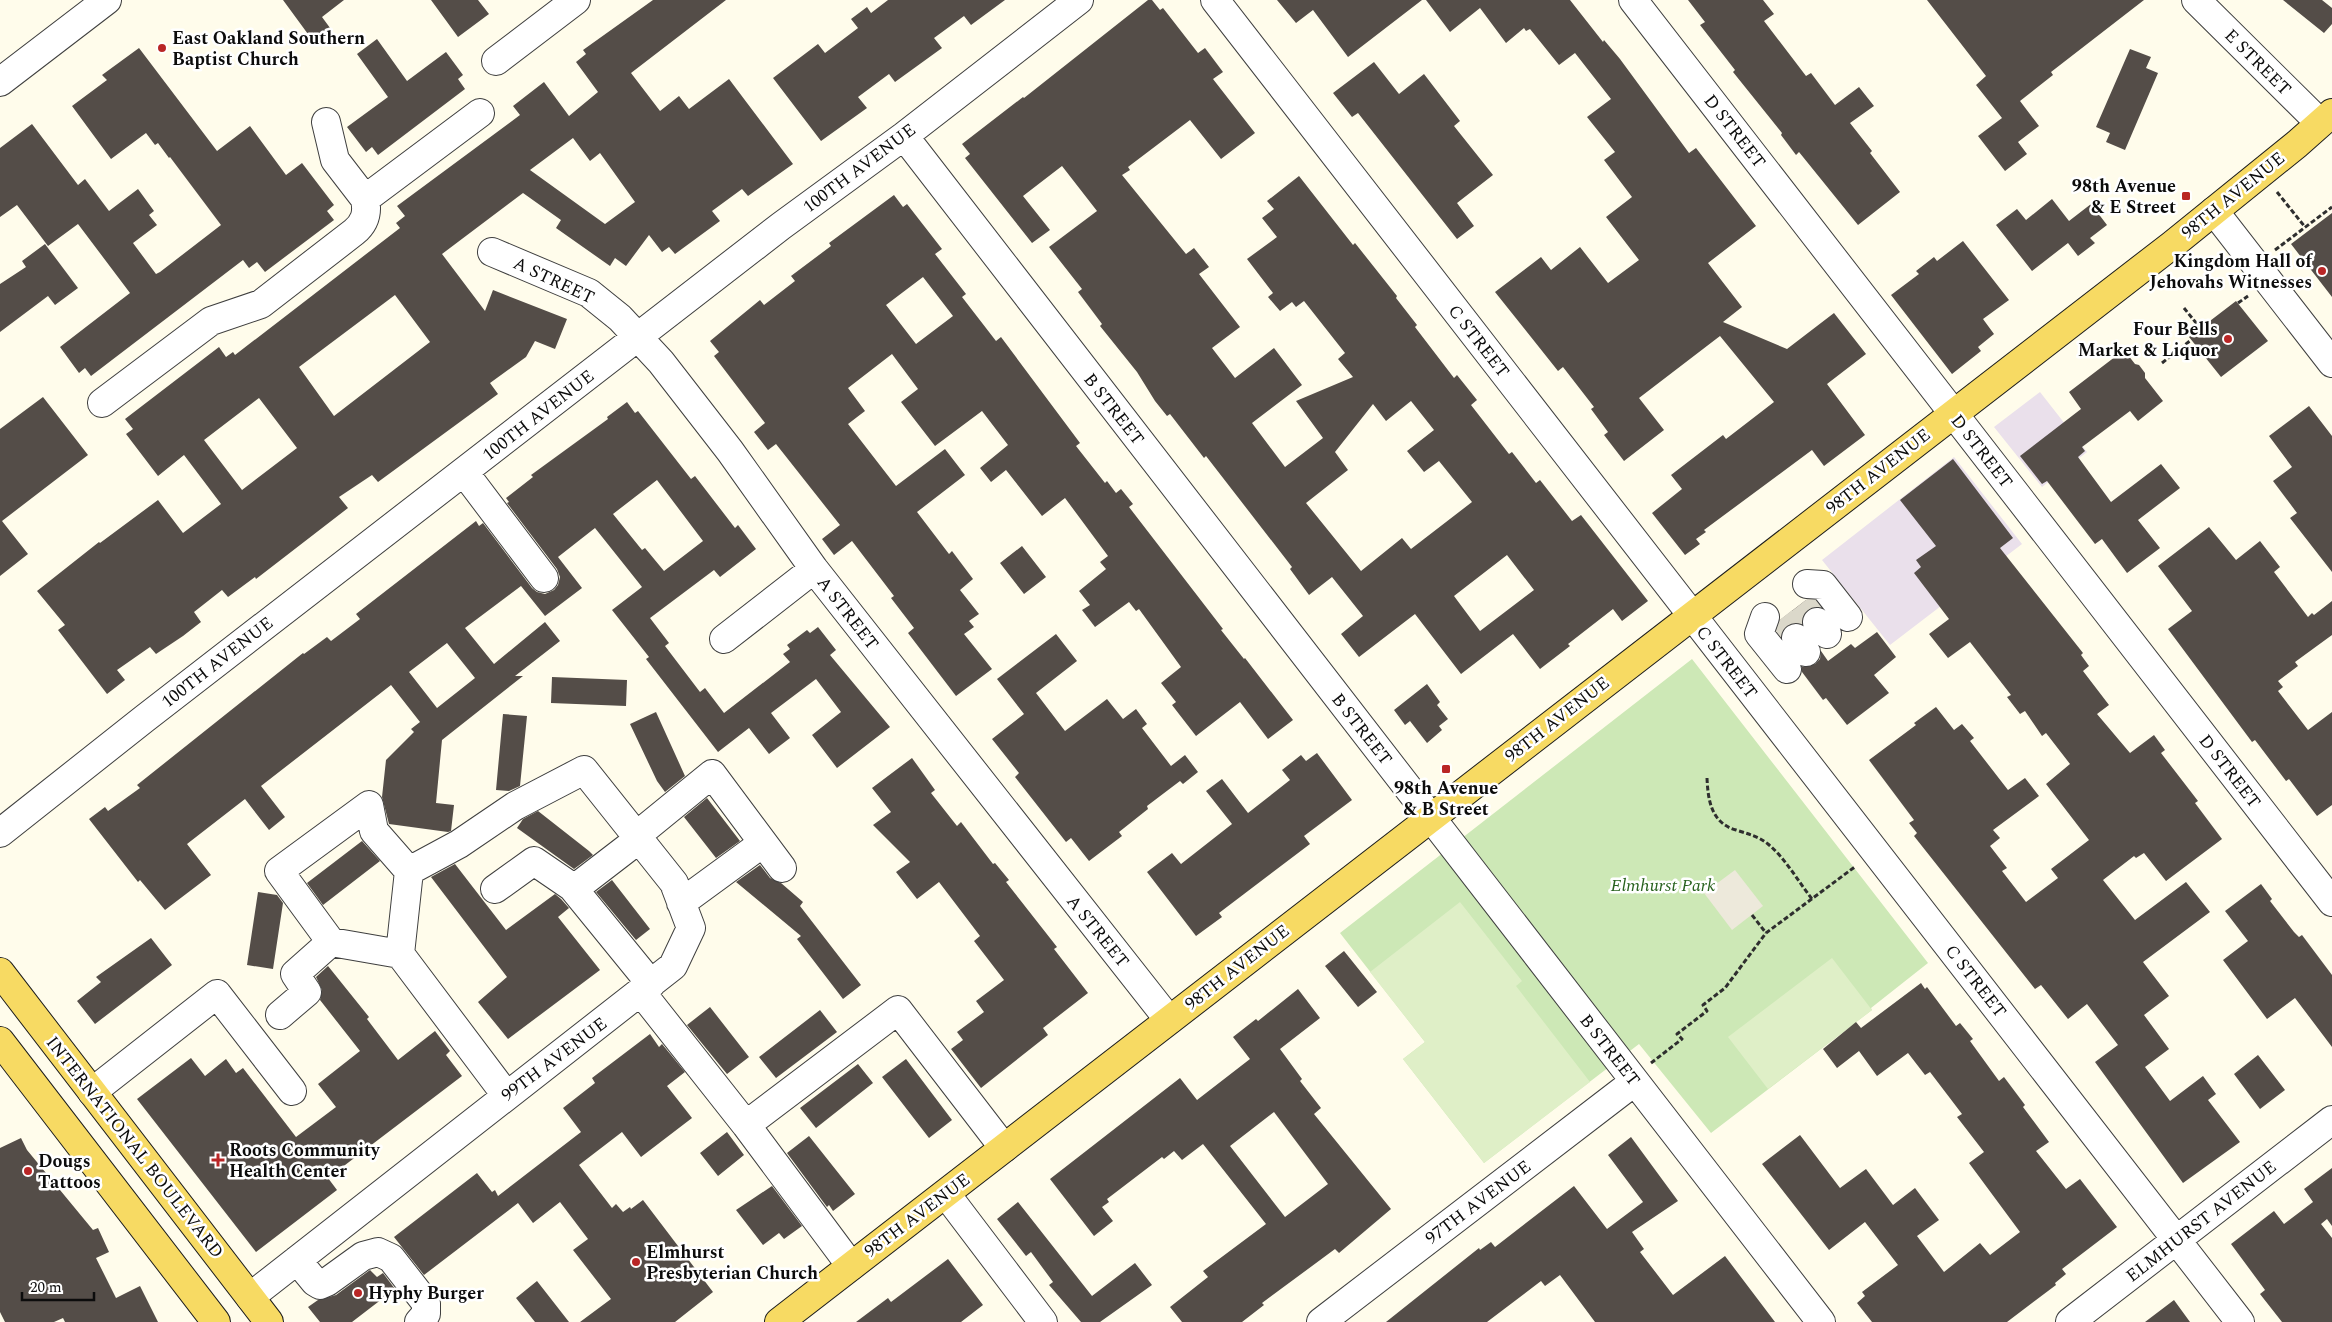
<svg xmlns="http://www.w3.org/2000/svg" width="2332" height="1322" font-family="Spectral,serif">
	<rect width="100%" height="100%" fill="#fffceb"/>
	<!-- industrial -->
	<path fill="#eae0eb" d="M2040,392L2087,452L2042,487L1994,427Z
		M1954,457L2022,544L1890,645L1822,560Z"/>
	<!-- green -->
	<path fill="#cde8b6" d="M1692,659L1928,963L1871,1008L1872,1010L1711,1133L1639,1044L1484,1163L1403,1059L1425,1042L1340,933Z"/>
	<!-- pitch -->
	<path fill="#dfefc7" d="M1460,902L1522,981L1516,986L1590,1082L1484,1163L1403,1059L1425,1042L1370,972Z
		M1832,958L1872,1010L1768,1089L1728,1037Z"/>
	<!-- plaza -->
	<path fill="#ede9db" d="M1735,870L1763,906L1732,930L1704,893Z"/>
	<!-- building -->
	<path fill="#544d48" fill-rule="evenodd" d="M283,0H344L322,17L333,32L316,45Z
		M431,0H478L489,14L458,37Z
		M653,0H726L631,73L660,111L679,96L689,109L729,79L793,164L748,196L742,189L712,211L720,221L675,254L669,247L662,252L649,235L626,266L615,258L610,266L556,228L561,220L523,193L442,254L485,311L493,290L567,319L555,349L535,341L526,357L490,383L498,394L378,482L372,475L339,497L348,508L256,579L255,577L228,597L222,590L194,612L201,622L183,636L156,654L150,647L117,670L125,680L107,694L58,630L65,625L37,591L99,542L100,543L158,500L183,533L221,504L184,455L158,476L126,434L133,429L125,419L219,347L226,357L233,352L235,355L400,228L396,223L405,216L397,206L520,115L513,106L544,82L569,116L598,92L576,62L586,54L583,50ZM573,138L590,161L600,153L635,202L605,224L530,170ZM395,295L430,342L334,416L299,367ZM259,398L297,448L242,490L204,440Z
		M888,0H1005L971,25L964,16L934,38L942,48L895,82L889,74L858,97L867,108L821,141L773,78L818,44L825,53L858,28L851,19L867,7L871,13Z
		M1148,0H1152L1160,10L1163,8L1198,53L1205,48L1223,72L1213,79L1255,133L1221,159L1190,120L1128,167L1130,170L1122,175L1186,254L1194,248L1209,267L1199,274L1240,327L1212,348L1235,378L1274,348L1302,385L1252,423L1285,467L1323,438L1296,401L1353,377L1338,359L1345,353L1304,301L1296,307L1292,302L1280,311L1268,297L1273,293L1247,259L1277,237L1262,218L1274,209L1267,201L1299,176L1353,245L1355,243L1397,296L1396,298L1417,325L1415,327L1454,378L1457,375L1477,400L1471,405L1509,454L1512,452L1536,483L1540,480L1572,521L1581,515L1648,601L1622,621L1613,609L1568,644L1570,646L1540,669L1513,634L1461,674L1415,614L1359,657L1341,634L1363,616L1332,577L1309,595L1290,569L1292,567L1206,456L1204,458L1170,414L1167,416L1155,401L1137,372L1100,326L1102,324L1078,292L1082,289L1049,247L1097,211L1062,166L1023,196L1050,230L1032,243L965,158L970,154L962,144L1023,97L1024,98ZM1411,401L1434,430L1407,451L1424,472L1439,461L1472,502L1411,549L1402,538L1361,571L1306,503L1348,470L1335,452L1373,404L1386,421ZM1507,555L1534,590L1480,631L1454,596Z
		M1277,0H1422L1348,57L1313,10L1296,23Z
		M1426,0H1570L1603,42L1604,40L1620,59L1689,153L1696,148L1756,226L1708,263L1742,307L1723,322L1787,349L1834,313L1866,354L1827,384L1865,435L1824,466L1812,450L1704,530L1706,532L1696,539L1700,544L1685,555L1652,513L1682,489L1671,475L1723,435L1726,439L1774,402L1720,336L1639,398L1664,430L1624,461L1604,435L1608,432L1591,409L1594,407L1563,367L1558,371L1495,292L1541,257L1551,270L1580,247L1608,283L1639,260L1606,217L1632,197L1604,160L1615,152L1587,117L1611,99L1575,53L1559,65L1530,29L1526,31L1524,28L1506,43L1480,8L1450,32Z
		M1688,0H1763L1774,14L1764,21L1806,76L1811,73L1835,105L1859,87L1874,106L1850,123L1872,151L1870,153L1900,192L1858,225L1799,152L1796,155L1781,135L1782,133L1733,72L1735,70L1700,25L1705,22Z
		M1927,0H2144L2051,72L2053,75L2020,101L2039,126L2018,142L2027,154L2005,171L1978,136L2002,118L1976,85L1986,76Z
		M2283,0H2322L2332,8V24L2324,33Z
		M377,39L407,81L446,52L463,75L458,79L465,89L378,155L372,147L366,152L347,127L388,97L357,54Z
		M139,48L217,151L250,126L286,175L302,163L334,205L327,211L334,220L265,272L257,262L249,268L243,260L91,376L85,368L79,373L60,347L130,293L78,224L48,246L17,205L0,217V148L32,124L78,185L85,179L109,211L138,189L154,211L149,215L157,225L133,243L156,274L160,272L221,225L170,157L169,158L158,143L155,145L146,133L111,159L72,106L107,80L102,75Z
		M2130,49L2151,57L2146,68L2158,73L2125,150L2106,142L2110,133L2096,127Z
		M1374,62L1399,94L1424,74L1460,121L1454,126L1493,175L1457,203L1474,226L1457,239L1358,113L1352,117L1333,93Z
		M894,195L903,207L907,204L942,249L935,254L966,294L962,297L996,341L1001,337L1080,443L1076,446L1105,483L1107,481L1116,493L1121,489L1133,504L1129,507L1223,629L1221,630L1244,659L1245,658L1293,720L1268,739L1240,702L1196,736L1172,705L1176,702L1161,683L1181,667L1139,609L1136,611L1129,602L1095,627L1082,610L1090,605L1079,591L1106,569L1100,562L1108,556L1065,498L1042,516L1006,470L991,482L980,468L1008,445L982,411L935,446L901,402L918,389L892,354L848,388L865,411L848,424L896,486L945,449L965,475L917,512L949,554L952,551L973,579L960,590L979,614L969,621L974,627L964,634L992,669L956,696L908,633L914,628L891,598L894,596L852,541L834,555L822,539L840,525L776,444L768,450L754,432L765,423L714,356L719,352L710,341L760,300L764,305L795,281L791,276L831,246L829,243ZM923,277L953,316L916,344L886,305Z
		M2052,199L2069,221L2091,204L2107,225L2090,238L2095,243L2078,256L2068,243L2032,271L1996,225L2017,209L2026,220Z
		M2332,213V297L2291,244Z
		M1963,241L2009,300L1983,319L1994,334L1978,347L1981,351L1952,374L1891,295L1919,274L1916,271L1934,257L1937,261Z
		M45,244L78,288L55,305L48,296L0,332V284L26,267L22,261Z
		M2236,301L2268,341L2221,377L2189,337Z
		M2124,350L2135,364L2139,365L2145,373V378L2163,401L2138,421L2130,411L2082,447L2085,451L2078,457L2111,502L2161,464L2180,488L2138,520L2160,548L2127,573L2102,539L2095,544L2047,481L2042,484L2020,456L2081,409L2069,392Z
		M43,397L88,455L2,521L28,554L0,576V429Z
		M627,402L635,413L638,411L691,479L695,476L735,528L738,525L756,549L720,577L714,570L650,618L669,643L665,646L700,692L705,688L724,713L790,662L783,654L790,649L787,645L807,630L810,633L818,627L836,650L830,655L890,727L837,768L812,735L841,712L816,679L771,713L790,738L769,754L749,728L718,752L646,659L649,657L612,610L642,587L595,528L558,557L582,588L545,616L521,586L465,628L494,664L545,622L560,641L515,676H523L442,740L436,803L454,805L451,831L448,832L389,824L382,797L386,760L414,732L411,729L420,722L391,685L261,786L285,817L269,830L245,799L187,844L211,875L165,910L140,880L138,882L89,819L105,807L108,811L140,788L137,785L303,653L304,654L327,637L331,641L360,619L356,614L476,521L479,526L483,523L532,588L537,592L545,594L554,590L558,585L560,577L557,569L507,503L509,502L506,498L533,477L531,475L608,419L607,417ZM657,480L703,541L664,571L645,548L642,550L613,514ZM447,643L475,678L437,708L409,672Z
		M2309,406L2332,436V572L2290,518L2297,513L2273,481L2292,467L2269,436Z
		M1953,459L2013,538L2000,548L2083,653L2081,655L2089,666L2083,671L2109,705L2097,714L2130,753L2154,735L2165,750L2161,753L2198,801L2195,803L2222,839L2166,881L2144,853L2136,858L2134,856L2103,880L2135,920L2186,882L2210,912L2143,962L2169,996L2144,1015L2169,1049L2145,1067L2170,1101L2203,1076L2216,1094L2208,1100L2240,1142L2183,1183L2095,1062L2118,1045L2087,1004L2068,1019L2041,985L2035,989L1914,836L1917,833L1909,823L1914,820L1869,760L1916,725L1914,723L1936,707L1954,730L1962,724L1974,738L1970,741L2008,790L2025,778L2039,796L1993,830L2000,838L1990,846L2007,868L2002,871L2026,902L2058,878L2051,869L2089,840L2046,784L2070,764L2046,733L2042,736L2025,711L2020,714L2007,697L2011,695L1970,642L1948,658L1929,634L1949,619L1914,573L1921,567L1916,560L1936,546L1900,500Z
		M2209,527L2236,560L2260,541L2280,567L2274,572L2308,617L2312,613L2314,615L2332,601V635L2295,662L2298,666L2278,681L2283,687L2278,691L2308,730L2332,712V805L2317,816L2289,779L2286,781L2255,740L2252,742L2168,629L2192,611L2158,566Z
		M1022,546L1046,577L1024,594L1000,563Z
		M1806,600H1815L1820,607L1807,610L1803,616L1802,624L1794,623L1787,625L1781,636L1777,631L1780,620Z
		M1877,632L1896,657L1874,675L1889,693L1847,725L1826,698L1823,700L1802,672V667L1815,664L1820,659L1821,651L1828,661L1851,644L1855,648Z
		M1056,634L1077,661L1036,693L1065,731L1107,699L1123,719L1136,709L1147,724L1142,728L1171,766L1185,755L1198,772L1183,784L1180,781L1147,806L1148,809L1119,832L1122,836L1089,861L1071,838L1066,842L1015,777L1019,773L992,739L1024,714L997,679Z
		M552,677L627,680L626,706L551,703Z
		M1427,684L1440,702L1437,705L1448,719L1439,726L1442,730L1427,743L1410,721L1405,725L1394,710Z
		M656,712L685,776L665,792L657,781L630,724Z
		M503,714L527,716L520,786L509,791L496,790Z
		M1317,753L1352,800L1304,836L1310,844L1219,913L1222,917L1196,936L1147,872L1172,853L1181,864L1232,824L1206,791L1222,779L1248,813L1290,780L1282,770L1301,755L1306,761Z
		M912,758L935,790L931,793L957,826L961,822L993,864L995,863L1009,880L1006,882L1057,947L1054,949L1088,993L1043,1028L1048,1035L981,1088L951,1049L963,1040L957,1032L984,1012L976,1001L1004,980L974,941L980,936L939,882L917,899L896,872L910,862L873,825L891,812L872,788Z
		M707,798L740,841L716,858L684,817Z
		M538,811L589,851L593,855L574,869L517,828L523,819Z
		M362,841L380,861L323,905L307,883Z
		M455,864L506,930L555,894L561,899L569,908L558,917L600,970L508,1039L478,1002L507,977L431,877Z
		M760,865L770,878L781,883L803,902L800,906L861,985L843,999L797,939L801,936L736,882Z
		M612,880L650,929L636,940L596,892Z
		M2261,884L2272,899L2270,901L2294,932L2299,937L2302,935L2332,975V1047L2295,998L2267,1019L2223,960L2248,941L2225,911Z
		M258,892L277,895L283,903L273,969L247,965Z
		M151,938L172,965L95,1024L77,1001L101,982L96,977Z
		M1344,951L1377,992L1358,1007L1325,966Z
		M328,966L369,1017L367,1019L398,1060L435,1031L450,1051L446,1055L462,1076L328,1178L337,1190L256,1252L137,1099L191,1058L205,1076L226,1059L236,1073L243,1068L296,1137L336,1107L318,1084L360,1051L320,1000L322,990L316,977Z
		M1921,983L1925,989L1927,987L1956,1026L1960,1023L1973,1039L1970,1041L1999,1081L2004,1077L2025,1105L2023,1107L2049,1142L2036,1151L2066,1189L2080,1179L2117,1227L2062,1269L2066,1274L2055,1283L2056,1285L2007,1322H1872L1857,1303L1865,1296L1862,1292L1898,1265L1865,1222L1829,1250L1762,1164L1800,1135L1840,1188L1866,1169L1893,1205L1915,1188L1939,1220L1917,1236L1944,1272L1980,1243L1990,1255L2020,1232L1969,1163L1984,1152L1957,1117L1962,1114L1930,1072L1925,1075L1908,1053L1877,1076L1859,1051L1837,1068L1823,1049L1856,1022L1861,1028Z
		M1298,989L1320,1018L1280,1049L1302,1079L1300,1081L1321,1108L1314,1114L1391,1209L1339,1253L1335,1249L1262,1303L1264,1305L1242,1322H1182L1170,1307L1208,1277L1203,1271L1266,1224L1203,1144L1182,1160L1174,1151L1164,1159L1162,1157L1107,1199L1109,1202L1102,1207L1113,1221L1094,1236L1050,1179L1180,1078L1197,1100L1250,1059L1233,1037L1256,1019L1258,1021ZM1274,1112L1328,1184L1285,1217L1230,1146Z
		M710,1007L749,1057L727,1074L687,1025Z
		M820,1010L837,1032L776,1078L759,1057Z
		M650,1034L659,1047L662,1044L685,1072L667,1086L692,1118L641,1157L622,1132L579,1165L612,1208L616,1204L623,1212L630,1207L631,1209L643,1200L713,1292L675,1322H580L611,1299L573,1250L588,1239L560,1202L533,1223L518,1203L424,1275L394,1237L477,1173L492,1192L495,1190L498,1196L581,1132L563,1108L595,1083L592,1078Z
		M2258,1055L2285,1090L2260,1109L2234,1074Z
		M906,1059L952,1120L929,1138L882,1077Z
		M858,1064L873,1083L816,1128L800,1108Z
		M727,1132L744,1155L718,1176L700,1153Z
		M809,1136L855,1194L833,1211L829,1205L827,1207L787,1153Z
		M1631,1137L1678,1201L1632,1232L1644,1249L1640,1252L1673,1295L1725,1256L1775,1322H1595L1560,1275L1545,1286L1541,1281L1487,1322H1386L1479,1248L1480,1250L1491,1242L1495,1247L1574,1186L1607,1229L1643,1202L1608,1155Z
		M21,1138L27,1150L93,1230L98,1228L109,1252L96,1258L116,1298L140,1286L158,1322H65L63,1318L54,1322H5L0,1312V1148Z
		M2332,1168V1226L2327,1219L2321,1224L2332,1238V1322H2282L2260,1294L2265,1290L2231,1244L2274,1211L2284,1224L2313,1202L2304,1189Z
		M772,1186L802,1226L784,1239L779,1233L763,1245L736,1210Z
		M1018,1202L1092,1296L1135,1263L1152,1285L1100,1322H1081L1049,1285L1053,1282L1031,1252L1026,1256L997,1219Z
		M948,1259L983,1305L961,1322H856L888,1298L891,1302Z
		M370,1270L377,1277L383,1273L395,1289L352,1322H320L308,1307L318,1300L336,1295Z
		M537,1281L569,1322H535L516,1298Z
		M2174,1300L2190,1322H2145Z"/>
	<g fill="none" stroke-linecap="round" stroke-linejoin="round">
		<!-- minor-tunnel -->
		<path stroke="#dbd8ca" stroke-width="28" stroke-dasharray="28 14" stroke-linecap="butt" d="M1802,603L1817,622
			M1781,619L1796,638"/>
		<!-- minor casing -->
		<g stroke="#3f3f3f" stroke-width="30">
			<path id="minor" d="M1215,0L2240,1322
				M1633,0L2332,902
				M2196,0L2320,123
				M496,61L576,0
				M0,82L107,0
				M326,122L335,160L365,199
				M904,136L1821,1322
				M2214,211L2332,363
				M492,252L589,293L620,318L661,362L730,451L814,569L1169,1020
				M102,403L211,321L261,304L354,232C365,223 368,213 365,199L480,113
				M464,472L544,578
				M1807,584L1823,585L1848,617
				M1765,617L1759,634L1787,669
				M1817,622L1827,634
				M1796,638L1806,652
				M724,639L814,569
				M0,833L144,719L781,226L904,136L1079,0
				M636,836L712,774L782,868
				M495,889L534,861L572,887L651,984
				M574,889L639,839
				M681,903L763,843
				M331,942L279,871L369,805L374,831L409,871L400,954
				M400,954L506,1095
				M641,992L746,1125L851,1266
				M280,1015L307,992L295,974L331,942L400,954
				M92,1092L217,994L292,1091
				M746,1125L898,1010L1004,1148
				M946,1194L1043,1322
				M297,1260L315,1282L320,1285L327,1282L363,1256L378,1252L391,1258L426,1303V1314L419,1322
				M250,1297L673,966L691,928L674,883L584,770L515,806L459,844L409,871
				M1321,1322L1634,1082
				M2070,1322L2332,1120"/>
		</g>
		<!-- major casing -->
		<g stroke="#1d1d1d" stroke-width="30">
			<path id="major" d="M0,972L269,1322
				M0,1041L216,1322
				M779,1322L2172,245L2297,144L2332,113"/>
		</g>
		<!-- path -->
		<path stroke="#2e2e2e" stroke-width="3" stroke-dasharray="5 2.5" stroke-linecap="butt" d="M2277,192L2305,227
			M2275,250L2332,207
			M2238,303L2248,296
			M2184,308L2201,329
			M2162,363L2191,340
			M1707,778C1708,800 1711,823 1736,830C1748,834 1758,836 1768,844C1785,858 1798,881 1812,899
			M1752,915L1766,933
			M1651,1063L1682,1039L1677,1034L1707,1011L1703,1005L1725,988L1766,933L1856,866"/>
		<!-- minor -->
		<use href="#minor" stroke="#fff" stroke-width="28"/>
		<!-- major -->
		<use href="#major" stroke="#f7da63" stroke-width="28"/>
	</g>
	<!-- markers -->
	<g fill="#b92626" stroke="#fff" stroke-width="2">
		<circle cx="162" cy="48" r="5"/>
		<rect x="2181" y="191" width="10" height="10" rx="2.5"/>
		<circle cx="2322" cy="271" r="5"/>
		<circle cx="2228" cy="339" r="5"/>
		<rect x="1441" y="764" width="10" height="10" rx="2.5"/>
		<path d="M215.5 1152.5h5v5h5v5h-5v5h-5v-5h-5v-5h5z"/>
		<circle cx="28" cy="1171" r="5"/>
		<circle cx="636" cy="1262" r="5"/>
		<circle cx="358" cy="1293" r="5"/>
	</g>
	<g text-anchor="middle" stroke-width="5" stroke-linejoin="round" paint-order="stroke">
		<!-- poi labels -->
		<g font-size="18" font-weight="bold" fill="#0c0c0c" stroke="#fff" text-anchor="start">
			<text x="172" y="44">East Oakland Southern<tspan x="172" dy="21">Baptist Church</tspan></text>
			<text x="2176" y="192" text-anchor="end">98th Avenue<tspan x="2176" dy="21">&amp; E Street</tspan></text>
			<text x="2312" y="267" text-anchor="end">Kingdom Hall of<tspan x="2312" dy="21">Jehovahs Witnesses</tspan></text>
			<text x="2218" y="335" text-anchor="end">Four Bells<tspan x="2218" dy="21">Market &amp; Liquor</tspan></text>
			<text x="1446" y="794" text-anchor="middle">98th Avenue<tspan x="1446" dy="21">&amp; B Street</tspan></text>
			<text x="229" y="1156">Roots Community<tspan x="229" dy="21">Health Center</tspan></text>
			<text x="38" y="1167">Dougs<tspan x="38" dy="21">Tattoos</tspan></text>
			<text x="646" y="1258">Elmhurst<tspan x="646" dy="21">Presbyterian Church</tspan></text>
			<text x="368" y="1299">Hyphy Burger</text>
		</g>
		<!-- street labels -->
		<g font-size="18" fill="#0c0c0c" stroke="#fff">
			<text transform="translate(2258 62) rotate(45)" y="6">E STREET</text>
			<text transform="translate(1735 131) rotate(52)" y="6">D STREET</text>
			<text transform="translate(859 168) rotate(-37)" y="6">100TH AVENUE</text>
			<text transform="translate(2233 195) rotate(-39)" y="6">98TH AVENUE</text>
			<text transform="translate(554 280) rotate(25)" y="6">A STREET</text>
			<text transform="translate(1479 341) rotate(52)" y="6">C STREET</text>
			<text transform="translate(1114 409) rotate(52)" y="6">B STREET</text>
			<text transform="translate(538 415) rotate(-38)" y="6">100TH AVENUE</text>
			<text transform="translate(1982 451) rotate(52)" y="6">D STREET</text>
			<text transform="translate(1878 471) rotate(-38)" y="6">98TH AVENUE</text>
			<text transform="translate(848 613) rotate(52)" y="6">A STREET</text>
			<text transform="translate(217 662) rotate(-38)" y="6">100TH AVENUE</text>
			<text transform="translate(1727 662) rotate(52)" y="6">C STREET</text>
			<text transform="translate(1557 719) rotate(-38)" y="6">98TH AVENUE</text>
			<text transform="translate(1362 729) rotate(52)" y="6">B STREET</text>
			<text transform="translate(2230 771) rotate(52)" y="6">D STREET</text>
			<text transform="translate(1098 931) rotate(51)" y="6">A STREET</text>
			<text transform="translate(1237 967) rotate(-38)" y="6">98TH AVENUE</text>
			<text transform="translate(1976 981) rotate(52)" y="6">C STREET</text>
			<text transform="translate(1610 1050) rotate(52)" y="6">B STREET</text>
			<text transform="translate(554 1059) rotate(-37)" y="6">99TH AVENUE</text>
			<text transform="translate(135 1147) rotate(52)" y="6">INTERNATIONAL BOULEVARD</text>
			<text transform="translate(1478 1202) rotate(-37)" y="6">97TH AVENUE</text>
			<text transform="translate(917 1215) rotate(-37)" y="6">98TH AVENUE</text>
			<text transform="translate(2201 1221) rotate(-38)" y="6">ELMHURST AVENUE</text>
		</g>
		<!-- park labels -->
		<g font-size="18" font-style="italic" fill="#28621e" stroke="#fff">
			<text x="1663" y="891">Elmhurst Park</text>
		</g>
	</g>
	<!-- scale -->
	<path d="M22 1292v8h72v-8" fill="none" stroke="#0c0c0c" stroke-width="2.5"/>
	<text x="30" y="1292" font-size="15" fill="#0c0c0c" stroke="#ffffff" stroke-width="4" paint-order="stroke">20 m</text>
</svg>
